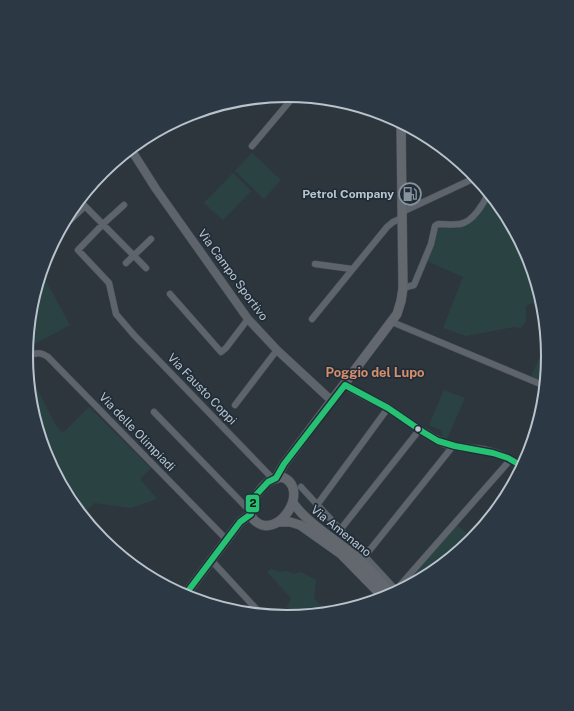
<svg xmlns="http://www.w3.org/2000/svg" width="574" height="711" font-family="'Public Sans',sans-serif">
	<rect width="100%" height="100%" fill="#2e363d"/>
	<!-- green -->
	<path fill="#2b4243" d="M252,153L281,180L264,199L235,171Z
		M233,173L251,191L223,220L204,203Z
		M497,202C520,230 541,280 544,316H542L532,303L526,306V321L521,328L514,327L466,336L443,328L463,277L427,261L433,246L437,228L441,226L457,227L487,203Z
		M41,272L70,325L27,348L31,304Z
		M547,341L548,356L545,383L531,376Z
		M28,371L56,426L63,433L89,407L151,468L140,479L157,499L131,508L94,503L82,515C56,484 41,446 31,408C29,396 29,383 28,371Z
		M444,390L465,398L447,439L442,437L441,430L429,425Z
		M457,525L473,538L432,573L423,578L416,572Z
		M271,569L280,572L287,571L294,574L301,572L316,580L314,598L320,605L333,608L336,612L289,616V612L285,611L291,598L267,572Z"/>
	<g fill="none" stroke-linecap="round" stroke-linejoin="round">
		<!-- minor casing -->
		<g stroke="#4c5257" stroke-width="7">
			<path id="minor" d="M252,146L295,95
				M79,200L146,268
				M124,205L103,224L78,250L109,283L116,314L134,335L273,479
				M402,212L477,177
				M65,225L85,206
				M126,263L151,239
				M315,264L352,269
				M403,288L414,285L431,244L435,226L438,224C445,224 453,225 460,224C473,222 484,203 489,192
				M170,294L221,352L226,348L248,319
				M312,319L387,227L393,222L402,218
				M392,322L545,386
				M26,357C36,353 39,351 48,357L227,540
				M235,405L277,350
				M154,412L246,507L251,510
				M301,487L397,591
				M317,505L388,408
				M340,530L420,429
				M365,556L453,446
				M211,560L261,614
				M396,590L511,459"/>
		</g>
		<!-- tertiary casing -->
		<g stroke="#4c5257" stroke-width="9">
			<path id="tertiary" d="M130,148L156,189L248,319L277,350L332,401
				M345,385C359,394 374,400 388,408C407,420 425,436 446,444C458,448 470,448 483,450C497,453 510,458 522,466"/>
		</g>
		<!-- secondary casing -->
		<g stroke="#4c5257" stroke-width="10">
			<path id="secondary" d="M282,477C312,488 278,543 254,520C244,510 259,489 268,482C272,479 277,478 282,477Z
				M276,478L284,464L397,314L401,301L403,288L401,122
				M293,503C307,522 327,534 345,548C363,561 377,578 392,594
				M279,522H290L300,525L341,554L384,598
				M185,595L240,522L251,514"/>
		</g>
		<!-- minor -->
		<use href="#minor" stroke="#5e646b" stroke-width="6"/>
		<!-- tertiary -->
		<use href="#tertiary" stroke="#5e646b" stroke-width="8"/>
		<!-- secondary -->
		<use href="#secondary" stroke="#63686f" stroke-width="9"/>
		<!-- bus-1 casing -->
		<g stroke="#202d38" stroke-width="9">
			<path id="bus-1" d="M185,595L240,522L251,514L252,505L256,495L268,482L276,478L284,464L345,385L388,408L423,432L438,441L455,446L493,453L508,458L522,466"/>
		</g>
		<!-- bus-1 -->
		<use href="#bus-1" stroke="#26c172" stroke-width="6"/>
	</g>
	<!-- icons -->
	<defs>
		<g id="fuel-ring" transform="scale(1.15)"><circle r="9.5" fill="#202d38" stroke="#88929b" stroke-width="1.5"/><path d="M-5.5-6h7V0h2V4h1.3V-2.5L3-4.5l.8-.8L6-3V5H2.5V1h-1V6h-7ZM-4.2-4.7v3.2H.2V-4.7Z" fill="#88929b"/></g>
	</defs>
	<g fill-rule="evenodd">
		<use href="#fuel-ring" x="410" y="194"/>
	</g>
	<!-- markers -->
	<circle fill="#b9c3cd" stroke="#202d38" stroke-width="1.5" cx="418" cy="429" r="3.5"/>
	<g text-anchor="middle" stroke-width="3.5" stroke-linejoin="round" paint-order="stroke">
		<!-- poi labels -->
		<g font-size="12" font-weight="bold" fill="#b9c3cd" stroke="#202d38" text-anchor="end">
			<text x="394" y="198">Petrol Company</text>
		</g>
		<!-- street labels -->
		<g font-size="12" fill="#b9c3cd" stroke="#202d38">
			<text transform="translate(233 275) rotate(54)" y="4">Via Campo Sportivo</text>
			<text transform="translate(202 389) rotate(46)" y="4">Via Fausto Coppi</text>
			<text transform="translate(137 432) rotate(46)" y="4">Via delle Olimpiadi</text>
			<text transform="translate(341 531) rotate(39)" y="4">Via Amenano</text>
		</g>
		<!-- neighbourhood labels -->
		<g font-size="13" font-weight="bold" fill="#d68d6b" stroke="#202d38">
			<text x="375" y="377">Poggio del Lupo</text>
		</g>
	</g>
	<!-- crop -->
	<path d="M0 0H574V711H0ZM33 356a254 254 0 1 1 508 0a254 254 0 1 1-508 0Z" fill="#2c3944" fill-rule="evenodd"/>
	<path fill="none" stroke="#b9c3cd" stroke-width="2" d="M33 356a254 254 0 1 1 508 0a254 254 0 1 1-508 0Z"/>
	<rect stroke="#202d38" stroke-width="1.5" x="245" y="494" width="15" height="19" rx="4" fill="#26c172"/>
	<g font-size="11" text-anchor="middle" font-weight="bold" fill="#111">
		<text x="253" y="507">2</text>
	</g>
</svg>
